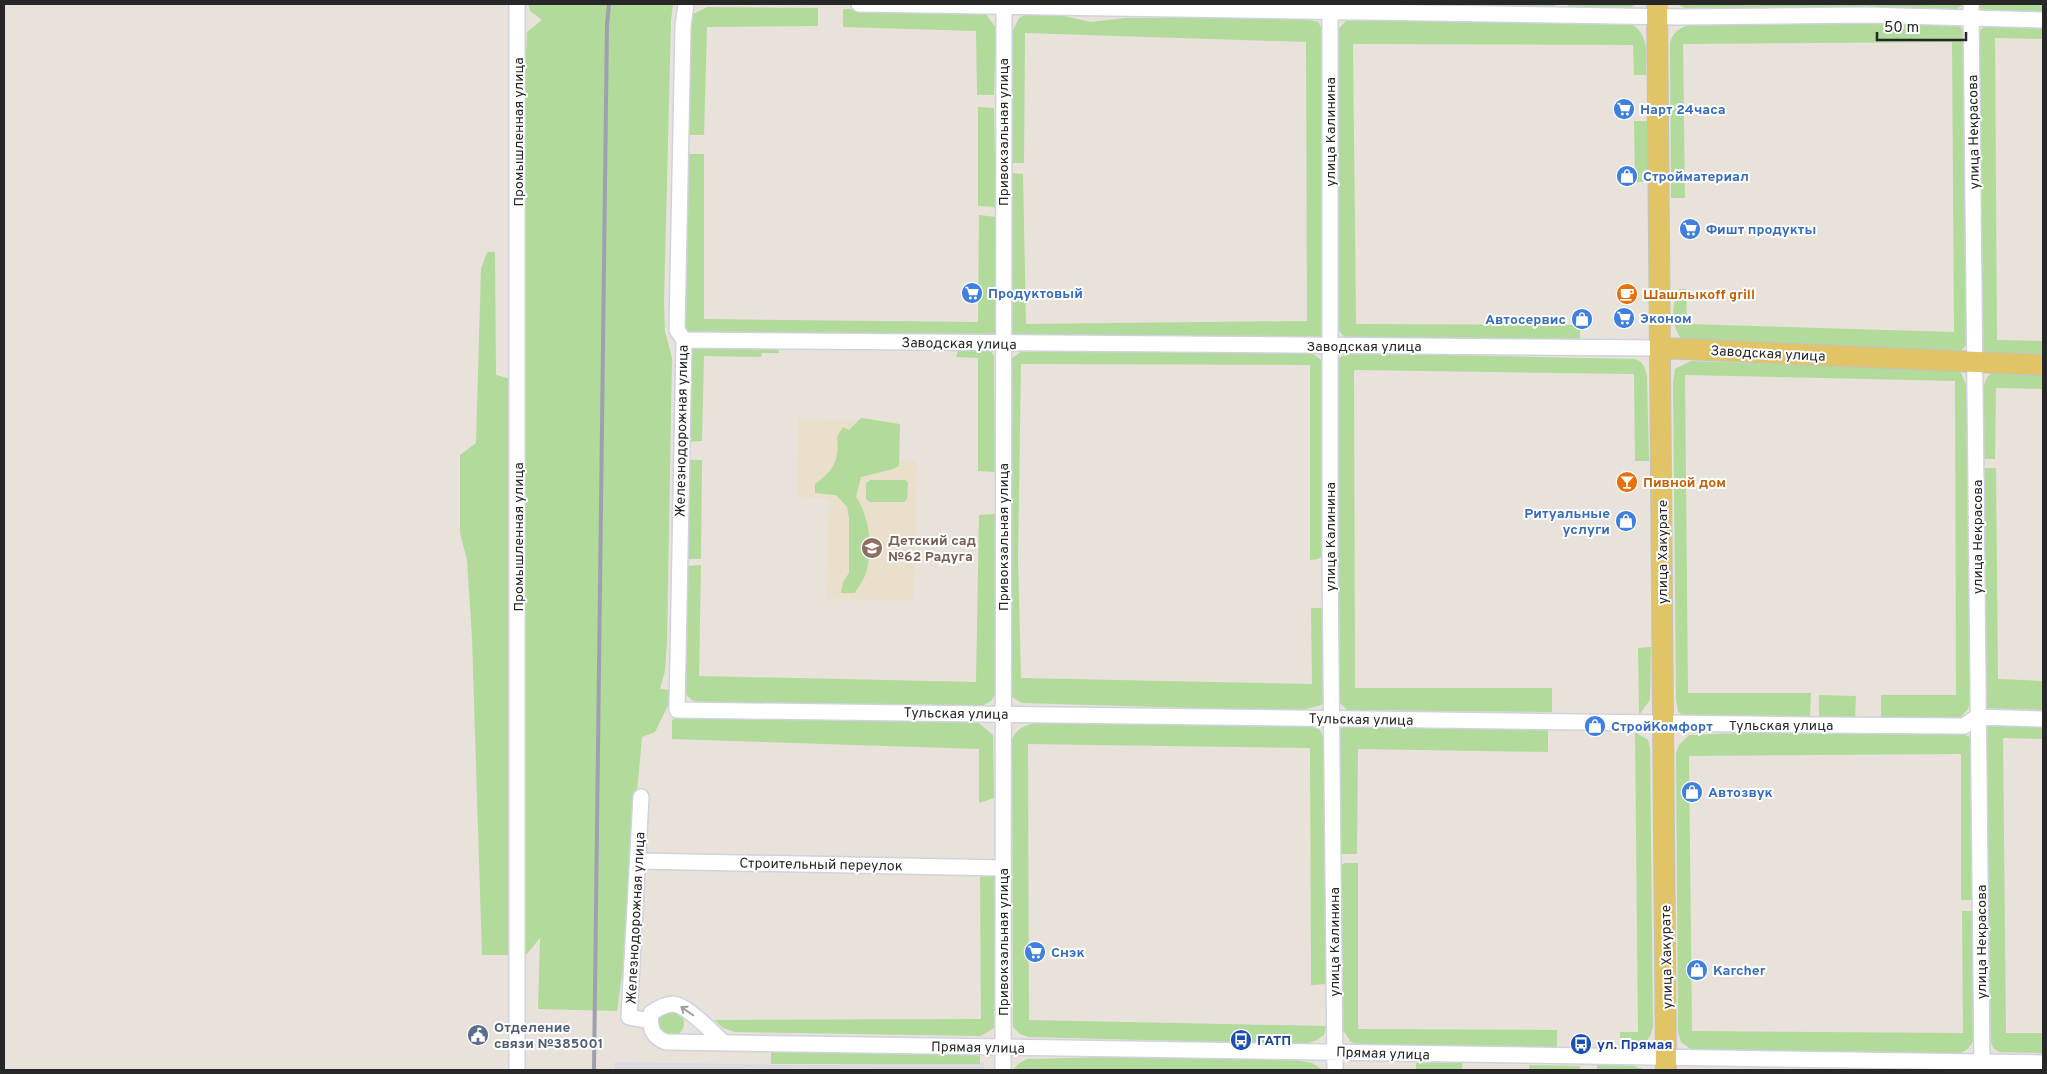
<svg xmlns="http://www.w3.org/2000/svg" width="2047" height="1074" font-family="Overpass,sans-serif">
	<rect width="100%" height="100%" fill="#e8e2da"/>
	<!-- industrial -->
	<path fill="#dcdae1" d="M615,1062L800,1065L984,1063V1070H615Z"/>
	<!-- education -->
	<path fill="#e9dfca" d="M798,419L898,421L897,461H917L914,600L827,599L829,498L797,497Z"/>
	<!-- green -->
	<path fill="#b1da9b" d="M528,4H673L671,21L664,302L665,331L672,358L667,641L665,671L660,689L670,690L672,697L655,732L642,737L634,825L629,961L622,975L617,1011L538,1009L540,938L526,955H482L472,638L467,560L460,533V455L476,443L481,269L487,252H495L496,375L525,383V79L527,32L542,20L530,11Z
		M1356,4H1555V8Z
		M1568,4H1637L1629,8L1568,7Z
		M1676,4H1963L1956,10H1690Z
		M1978,4H2043V14L1986,11L1981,9Z
		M707,7L818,8V26L707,27L704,135H690L686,133L690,23L693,14Z
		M843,9L986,14L996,28L994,95H977L976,31L843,27Z
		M1025,15H1060L1091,22L1125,18H1302L1318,22L1324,32L1323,335L1318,339L1014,338L1011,335V173L1023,174L1026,324L1307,321L1306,42L1025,33L1024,163H1011L1012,32L1019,18Z
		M1448,20L1633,25C1650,37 1646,56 1646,75H1634L1633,45L1353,44L1356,324L1580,325V341L1350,339C1342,336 1340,333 1337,326L1336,31L1346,21Z
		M1866,21L1957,23L1966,34L1967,344L1961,351L1954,353L1683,341C1670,324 1671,308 1679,289H1686L1687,324L1954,332L1952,42L1683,44L1685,198H1671L1670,44C1673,28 1686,25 1700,24Z
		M1985,26H2043V39L1995,38L1997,340L2043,341V359L1988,355L1979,346L1978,37L1979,32Z
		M978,107L994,108L996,207L978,206Z
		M1634,121H1648L1649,182H1635Z
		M686,154H704V319L978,322L979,215L996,217V330L994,336L695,335L683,327Z
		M696,346H779V353H762L761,357L704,356L702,441L686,442L691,348Z
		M984,348L990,350L994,356L995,472L978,471V358L956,357L958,350Z
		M1021,352H1310L1319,358L1324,365L1325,554L1318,559L1310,560V365L1021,364L1018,559L1021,678L1312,684L1311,608H1325L1326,701L1321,705L1299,711L1022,703L1010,696V364L1011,359Z
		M1354,353L1635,359C1644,362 1645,368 1647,376L1649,461H1635L1634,374L1354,370L1355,688H1552V712L1347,710L1340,703L1337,362L1340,357Z
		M1691,361L1955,369L1961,373L1967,387L1970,701L1968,709L1961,717L1881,718V695H1956L1955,381L1685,375L1688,693H1811L1810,718L1684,716L1678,712L1676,699L1673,382L1675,369Z
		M1991,373H2043V389L1996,388L1995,459H1982C1982,437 1975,387 1991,373Z
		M861,418L900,424L899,466L893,469L861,477L856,497C870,518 873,548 866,573C864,580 858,586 855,593H841L843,582L849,573V518L847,507L836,495L815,493V484C833,471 840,460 837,437L843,427L849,430Z
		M687,460H702L701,559H685Z
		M1981,468H1996L1998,679L2043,681V710L1985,708Z
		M871,480H905L908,482L907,499L904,502H870L866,499V483Z
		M996,514V693L992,700L984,705L705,704L692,700L682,691L685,566L701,565L699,676L976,682L979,515Z
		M1651,647L1650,700L1639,715L1638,648Z
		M1819,695L1856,696L1855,718L1819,717Z
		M680,716L704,719L749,717L952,720L979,723L993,735L994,798L979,803V749L672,739V720Z
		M1060,722L1310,726L1320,730L1325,740L1326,984L1311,985L1310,748L1028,744L1029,1020L1326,1026L1324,1035L1317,1040L1306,1044L1029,1037L1020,1034L1013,1027L1012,739C1020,720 1043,723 1060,722Z
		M1995,722L2043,723V739L2003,738L2006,1033H2043V1053L2000,1052L1994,1049L1991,1043L1985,733L1988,726Z
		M1350,725L1548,730V752L1358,749L1357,854H1339L1338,739L1341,728Z
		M1635,732L1648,740L1650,748L1653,1027C1648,1047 1638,1049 1620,1048V1032H1638Z
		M1742,733H1961L1972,738L1976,900H1961V754L1689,756L1692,1031L1963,1033L1962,911H1976L1977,1032C1974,1043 1967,1053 1955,1055L1692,1050L1681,1042L1678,1033L1676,753L1679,745L1689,735Z
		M1345,863H1358V1029L1557,1030V1048L1358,1045L1351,1042L1340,1026V866Z
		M980,871L991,872L996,878L997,1019L994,1028L981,1036L735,1032L723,1028L714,1020L981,1019Z
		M658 1023a13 13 0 1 1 26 0a13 13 0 1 1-26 0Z
		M771,1049L980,1053V1064H771Z
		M1151,1056L1289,1059L1312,1063L1323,1070H1013L1018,1064L1027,1059Z
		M1416,1063H1462V1070H1416Z
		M1529,1065L1580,1066V1070H1529Z
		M1597,1065L1634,1066L1646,1070H1597Z"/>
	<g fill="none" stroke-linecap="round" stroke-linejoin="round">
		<!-- minor casing -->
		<g stroke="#cfd2df" stroke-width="18">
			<path id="minor" d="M686,4L683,26L677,330L684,340L677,710L1813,725L1964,726L1977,717L2043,719
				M859,4L1680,17L1866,15L2043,20
				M1330,4V564L1335,1070
				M1971,4L1982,1070
				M684,340L1660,348
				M641,797L629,1017L650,1021
				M639,861L1003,868
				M723,1042C712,1032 687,1005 673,1004C665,1004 657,1009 651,1013C649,1027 652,1037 666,1042L2043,1063
				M517,1070V4
				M1003,1070L1004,4"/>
		</g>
		<!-- major casing -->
		<g stroke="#c3c3c3" stroke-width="22">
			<path id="major" d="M1657,4L1666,1070
				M1660,348L2043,365"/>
		</g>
		<!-- minor -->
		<use href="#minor" stroke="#fff" stroke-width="15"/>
		<!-- major -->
		<use href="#major" stroke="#e1c466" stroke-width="20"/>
		<!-- rail -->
		<path stroke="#9da0b0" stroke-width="4" d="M594,1070L607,24L609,4"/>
	</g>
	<!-- one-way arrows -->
	<defs><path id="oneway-shaft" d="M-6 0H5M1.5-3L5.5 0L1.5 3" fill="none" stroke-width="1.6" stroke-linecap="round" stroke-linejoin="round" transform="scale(1.25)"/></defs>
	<use stroke="#9e9e9e" href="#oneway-shaft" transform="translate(687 1011) rotate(-145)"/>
	<!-- icons -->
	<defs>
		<g id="supermarket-disc" transform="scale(1.125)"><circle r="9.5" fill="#3f7fe0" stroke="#fff"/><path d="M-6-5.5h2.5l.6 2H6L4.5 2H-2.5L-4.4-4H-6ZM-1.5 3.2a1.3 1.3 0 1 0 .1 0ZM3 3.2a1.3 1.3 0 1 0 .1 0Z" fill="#fff"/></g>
		<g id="shop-disc" transform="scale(1.125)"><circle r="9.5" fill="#3f7fe0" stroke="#fff"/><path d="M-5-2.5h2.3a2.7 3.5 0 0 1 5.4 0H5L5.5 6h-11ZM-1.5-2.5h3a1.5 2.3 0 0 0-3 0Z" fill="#fff"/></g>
		<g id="cafe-disc" transform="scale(1.125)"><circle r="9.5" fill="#e8710a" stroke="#fff"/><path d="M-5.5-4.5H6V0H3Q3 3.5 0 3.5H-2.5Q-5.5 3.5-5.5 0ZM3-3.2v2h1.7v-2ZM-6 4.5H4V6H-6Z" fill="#fff"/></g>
		<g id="bar-disc" transform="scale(1.125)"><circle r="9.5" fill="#e8710a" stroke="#fff"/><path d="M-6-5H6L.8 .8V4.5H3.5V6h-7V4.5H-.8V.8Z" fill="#fff"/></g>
		<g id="school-disc" transform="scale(1.125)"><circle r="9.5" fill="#8d6e63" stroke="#fff"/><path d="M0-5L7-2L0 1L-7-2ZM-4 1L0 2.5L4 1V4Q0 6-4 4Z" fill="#fff"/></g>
		<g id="civic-disc" transform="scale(1.125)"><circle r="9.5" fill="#5c6f8a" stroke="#fff"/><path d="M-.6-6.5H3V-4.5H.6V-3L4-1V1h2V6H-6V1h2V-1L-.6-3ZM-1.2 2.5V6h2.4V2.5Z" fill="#fff"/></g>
		<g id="bus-disc" transform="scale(1.125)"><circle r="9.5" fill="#1a4fb4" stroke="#fff"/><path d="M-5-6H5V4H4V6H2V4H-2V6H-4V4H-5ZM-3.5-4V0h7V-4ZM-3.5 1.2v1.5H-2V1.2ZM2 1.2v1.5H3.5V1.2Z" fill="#fff"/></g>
	</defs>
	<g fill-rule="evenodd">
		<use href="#supermarket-disc" x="1624" y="109"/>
		<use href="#shop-disc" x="1627" y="176"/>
		<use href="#supermarket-disc" x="1690" y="229"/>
		<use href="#supermarket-disc" x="972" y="293"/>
		<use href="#cafe-disc" x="1627" y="294"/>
		<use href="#supermarket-disc" x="1624" y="318"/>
		<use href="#shop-disc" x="1582" y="319"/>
		<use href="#bar-disc" x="1627" y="482"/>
		<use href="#shop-disc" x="1626" y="521"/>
		<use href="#school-disc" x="872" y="548"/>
		<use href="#shop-disc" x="1595" y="726"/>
		<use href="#shop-disc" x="1692" y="792"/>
		<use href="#supermarket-disc" x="1035" y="952"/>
		<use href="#shop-disc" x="1697" y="970"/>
		<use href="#civic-disc" x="478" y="1035"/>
		<use href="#bus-disc" x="1241" y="1040"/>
		<use href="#bus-disc" x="1581" y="1044"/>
	</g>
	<g text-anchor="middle" stroke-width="4" stroke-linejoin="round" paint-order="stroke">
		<!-- shop labels -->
		<g font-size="14" font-weight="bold" fill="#366cbe" stroke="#fff" text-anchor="start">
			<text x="1640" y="114">Нарт 24часа</text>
			<text x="1643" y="181">Стройматериал</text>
			<text x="1706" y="234">Фишт продукты</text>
			<text x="988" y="298">Продуктовый</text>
			<text x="1640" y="323">Эконом</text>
			<text x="1566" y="324" text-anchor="end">Автосервис</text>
			<text x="1610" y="518" text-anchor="end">Ритуальные<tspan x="1610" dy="16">услуги</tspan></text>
			<text x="1611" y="731">СтройКомфорт</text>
			<text x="1708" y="797">Автозвук</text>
			<text x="1051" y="957">Снэк</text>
			<text x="1713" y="975">Karcher</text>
		</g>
		<!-- street labels -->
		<g font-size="14" fill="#272727" stroke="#fff">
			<text transform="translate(518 132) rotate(-90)" y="5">Промышленная улица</text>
			<text transform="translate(1003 132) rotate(-90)" y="5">Привокзальная улица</text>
			<text transform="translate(1330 132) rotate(-90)" y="5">улица Калинина</text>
			<text transform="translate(1973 132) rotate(-91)" y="5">улица Некрасова</text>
			<text transform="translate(959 343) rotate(1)" y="5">Заводская улица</text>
			<text x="1364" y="351">Заводская улица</text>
			<text transform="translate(1768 353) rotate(3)" y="5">Заводская улица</text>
			<text transform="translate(681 431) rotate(-89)" y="5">Железнодорожная улица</text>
			<text transform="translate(518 537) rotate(-90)" y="5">Промышленная улица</text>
			<text transform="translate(1003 537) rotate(-90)" y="5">Привокзальная улица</text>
			<text transform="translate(1330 537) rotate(-90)" y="5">улица Калинина</text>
			<text transform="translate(1977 537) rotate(-90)" y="5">улица Некрасова</text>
			<text transform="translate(1662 552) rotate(-90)" y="5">улица Хакурате</text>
			<text transform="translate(956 713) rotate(1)" y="5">Тульская улица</text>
			<text transform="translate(1361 719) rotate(1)" y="5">Тульская улица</text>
			<text x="1781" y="730">Тульская улица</text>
			<text transform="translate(821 864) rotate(1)" y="5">Строительный переулок</text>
			<text transform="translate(635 918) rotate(-87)" y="5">Железнодорожная улица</text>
			<text transform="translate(1003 942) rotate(-90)" y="5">Привокзальная улица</text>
			<text transform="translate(1334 942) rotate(-90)" y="5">улица Калинина</text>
			<text transform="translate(1981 942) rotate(-90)" y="5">улица Некрасова</text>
			<text transform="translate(1666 957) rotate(-91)" y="5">улица Хакурате</text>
			<text transform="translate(978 1047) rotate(1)" y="5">Прямая улица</text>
			<text transform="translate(1383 1053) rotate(2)" y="5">Прямая улица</text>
		</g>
		<!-- food labels -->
		<g font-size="14" font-weight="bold" fill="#c56008" stroke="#fff" text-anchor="start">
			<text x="1643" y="299">Шашлыкоff grill</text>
			<text x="1643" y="487">Пивной дом</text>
		</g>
		<!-- education labels -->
		<g font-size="14" font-weight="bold" fill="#785e54" stroke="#fff" text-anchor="start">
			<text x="888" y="545">Детский сад<tspan x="888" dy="16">№62 Радуга</tspan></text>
		</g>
		<!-- service labels -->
		<g font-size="14" font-weight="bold" fill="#4e5e75" stroke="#fff" text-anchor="start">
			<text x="494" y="1032">Отделение<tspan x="494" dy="16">связи №385001</tspan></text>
		</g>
		<!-- transit labels -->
		<g font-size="14" font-weight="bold" fill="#164399" stroke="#fff" text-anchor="start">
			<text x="1257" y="1045">ГАТП</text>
			<text x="1597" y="1049">ул. Прямая</text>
		</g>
	</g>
	<!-- border -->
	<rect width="2047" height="1074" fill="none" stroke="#272727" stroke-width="10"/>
	<!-- scale -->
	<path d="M1877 32v8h89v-8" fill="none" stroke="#272727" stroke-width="2.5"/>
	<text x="1884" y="32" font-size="15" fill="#272727" stroke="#ffffff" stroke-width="4" paint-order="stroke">50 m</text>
</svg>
